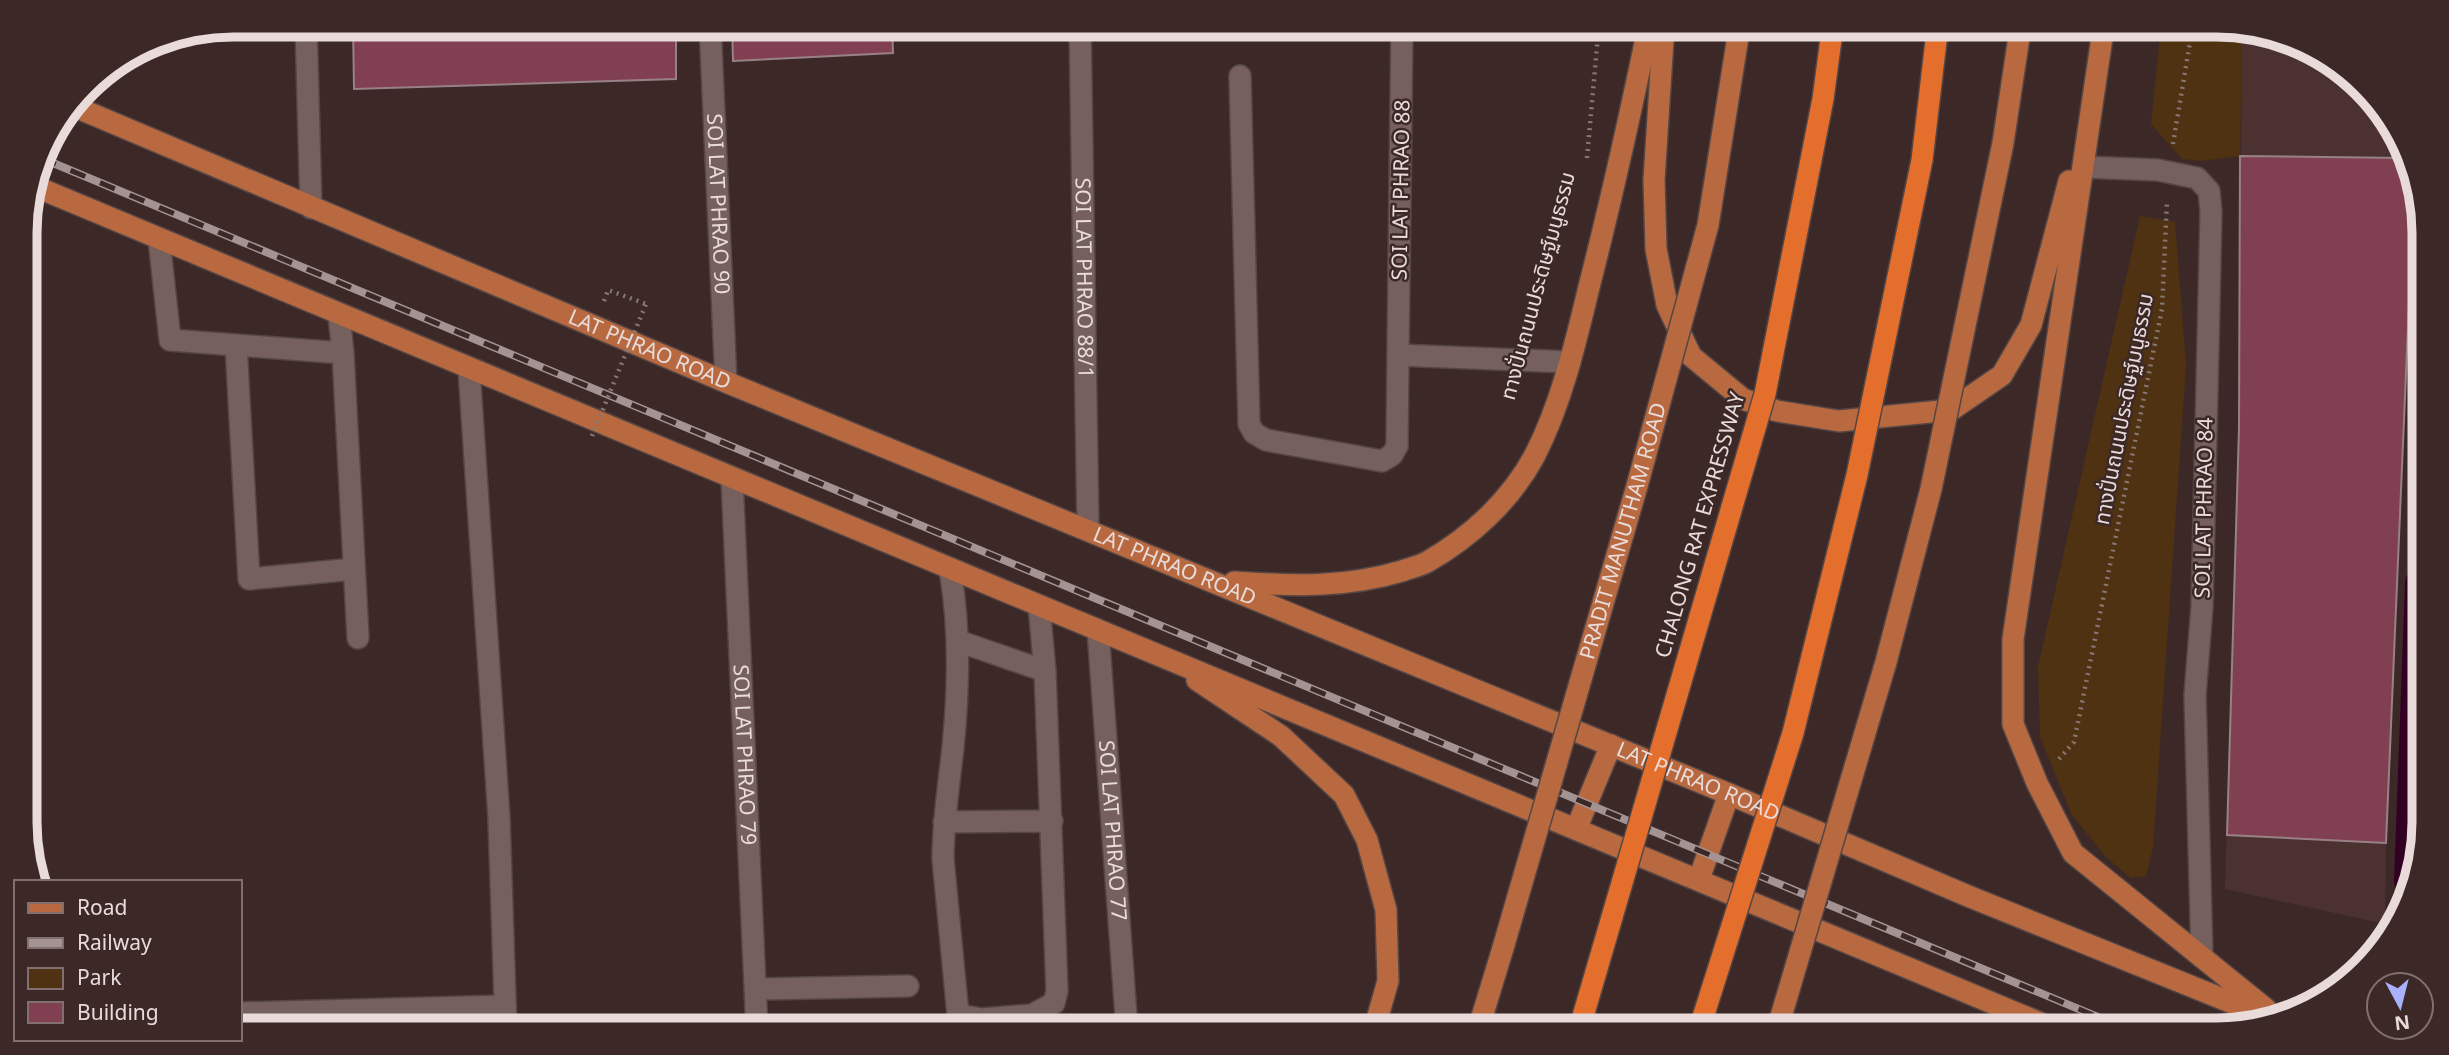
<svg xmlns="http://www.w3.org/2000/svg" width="2449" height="1055" font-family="'Noto Sans','Noto Sans Thai',sans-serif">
	<rect width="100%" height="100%" fill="#3c2927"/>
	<!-- built -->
	<path fill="#4b312f" d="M2242,30L2295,40L2381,106L2414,185L2386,843L2385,924L2225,889L2239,428Z"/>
	<!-- green -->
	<path fill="#4e3212" d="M2161,25H2216L2242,30L2240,156L2201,161L2182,159L2151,124Z
		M2140,216L2175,222L2186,365L2153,847L2146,876L2131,878L2105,856L2072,815L2040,737L2038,667Z"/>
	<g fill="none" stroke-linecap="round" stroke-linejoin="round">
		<!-- canal -->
		<path stroke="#320023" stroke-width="38" d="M2413,881L2424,584"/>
	</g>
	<!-- building -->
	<path fill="#814052" stroke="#988186" stroke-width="2" d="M353,24H676V79L354,89Z
		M732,24H892L893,53L733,61Z
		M2240,156L2403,158L2414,185L2386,843L2227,835L2239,428Z"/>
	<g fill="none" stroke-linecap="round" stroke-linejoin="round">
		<!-- service casing -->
		<g stroke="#554645" stroke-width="24">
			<path id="service" d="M1240,76L1249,424L1254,433L1266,440L1382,461L1392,455L1397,446
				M159,239L170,340L343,353
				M339,316L343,353L358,638
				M236,345L249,579L354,569
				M950,570C960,627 959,688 953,747C949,784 943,822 943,859L958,1015L982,1019L1032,1015L1054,1003L1057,991L1045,671L1039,606
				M958,641L1045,671
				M944,822L1052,821
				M756,989L908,986"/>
		</g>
		<!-- minor casing -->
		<g stroke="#554645" stroke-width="24">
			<g id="minor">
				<path d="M306,24L311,208"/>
				<path id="s1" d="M710,24L726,382"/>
				<path id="s2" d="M1080,24L1088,529"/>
				<path d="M1402,24L1398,355L1570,362"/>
				<path d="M2083,167L2158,170L2197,178L2209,191L2211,212L2202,607L2195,695L2202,957"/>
				<path d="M469,369L499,818L506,1030"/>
				<path d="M1397,446L1398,355"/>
				<path id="s3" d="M732,479L757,1030"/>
				<path id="s4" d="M1098,630L1127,1030"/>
				<path d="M240,1013L505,1006"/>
			</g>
		</g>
		<!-- primary casing -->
		<g stroke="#554645" stroke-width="24">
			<g id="primary">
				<path d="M1664,24L1654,180L1656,249L1667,305L1691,356L1743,399L1777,411L1839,421L1951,410L2002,375L2031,325L2069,181"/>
				<path d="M2104,24L2013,639V724L2037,783L2073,853L2266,1009"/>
				<path id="s5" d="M73,106L726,382L1729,794L1968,896L2277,1021"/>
				<path d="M34,186C707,471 1384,745 2057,1030"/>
				<path d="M1234,582C1292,586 1346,588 1402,571C1410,568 1420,566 1427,562C1471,537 1511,500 1535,455C1562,402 1576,341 1590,283C1612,197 1631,111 1649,24"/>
				<path d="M1197,680L1281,736L1344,795L1367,840L1386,910L1388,981L1374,1030"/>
				<path d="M1577,827L1611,745"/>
				<path d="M1699,879L1729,794"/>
				<path d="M1478,1030L1503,948"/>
			</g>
		</g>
		<!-- path -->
		<path stroke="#877775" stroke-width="4.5" stroke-dasharray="2 5" stroke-linecap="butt" d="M2173,144L2193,24
			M1587,158L1599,24
			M604,301L608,290L646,304
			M2059,759L2074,742L2162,309L2167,201"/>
		<!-- service -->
		<use href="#service" stroke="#75605d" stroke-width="21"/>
		<!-- minor -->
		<use href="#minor" stroke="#75605d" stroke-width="21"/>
		<!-- primary -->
		<use href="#primary" stroke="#b86940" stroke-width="21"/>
		<!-- rail casing -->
		<g stroke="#a39493" stroke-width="8">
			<path id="rail" d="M41,158L2129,1030"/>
		</g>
		<!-- rail -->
		<use href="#rail" stroke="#3c2927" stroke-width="5" stroke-dasharray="16" stroke-linecap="butt"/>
		<!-- primary-bridge casing -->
		<g stroke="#554645" stroke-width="24" stroke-linecap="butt">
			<g id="primary-bridge">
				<path id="s6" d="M1503,948L1637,486L1708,225L1740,24"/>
				<path d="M1777,1030L1886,662L1931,489L2003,143L2021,24"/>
			</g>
		</g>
		<!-- motorway-bridge casing -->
		<g stroke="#554645" stroke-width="24" stroke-linecap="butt">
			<path id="motorway-bridge" d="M1579,1030L1765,394L1823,99L1833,24
				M1699,1030L1793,733L1857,475L1922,160L1938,24"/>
		</g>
		<!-- path-bridge -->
		<path stroke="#877775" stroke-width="4.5" stroke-dasharray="2 5" stroke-linecap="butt" d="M592,436L646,304"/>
		<!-- primary-bridge -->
		<use href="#primary-bridge" stroke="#b86940" stroke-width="21"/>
		<!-- motorway-bridge -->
		<use href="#motorway-bridge" stroke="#e46f2d" stroke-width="21"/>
	</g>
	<g text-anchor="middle" stroke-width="5" stroke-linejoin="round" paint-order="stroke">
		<!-- street labels -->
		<g font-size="21" fill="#e8dbda" stroke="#3c2927">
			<text transform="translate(1401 190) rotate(-89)" y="7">SOI LAT PHRAO 88</text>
			<text dy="7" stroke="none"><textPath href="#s1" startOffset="180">SOI LAT PHRAO 90</textPath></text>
			<text dy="7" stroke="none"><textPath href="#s2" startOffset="254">SOI LAT PHRAO 88/1</textPath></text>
			<text transform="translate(1538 286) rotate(-75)" y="7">ทางปั่นถนนประดิษฐ์มนูธรรม</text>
			<text dy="7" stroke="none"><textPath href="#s5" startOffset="626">LAT PHRAO ROAD</textPath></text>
			<text transform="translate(2124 409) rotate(-79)" y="7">ทางปั่นถนนประดิษฐ์มนูธรรม</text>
			<text transform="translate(2204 508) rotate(-89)" y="7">SOI LAT PHRAO 84</text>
			<text transform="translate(1700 525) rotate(-74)" y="7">CHALONG RAT EXPRESSWAY</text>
			<text dy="7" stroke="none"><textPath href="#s6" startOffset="434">PRADIT MANUTHAM ROAD</textPath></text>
			<text dy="7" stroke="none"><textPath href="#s5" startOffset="1194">LAT PHRAO ROAD</textPath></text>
			<text dy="7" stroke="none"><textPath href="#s3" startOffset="276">SOI LAT PHRAO 79</textPath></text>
			<text dy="7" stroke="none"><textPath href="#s5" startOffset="1760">LAT PHRAO ROAD</textPath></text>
			<text dy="7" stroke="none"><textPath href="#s4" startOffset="201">SOI LAT PHRAO 77</textPath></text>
		</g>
	</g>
	<!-- crop -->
	<path d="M0 0H2449V1055H0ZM233 37H2216A196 196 0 0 1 2412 233V822A196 196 0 0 1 2216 1018H233A196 196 0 0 1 37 822V233A196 196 0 0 1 233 37Z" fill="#3c2927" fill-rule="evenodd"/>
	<path fill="none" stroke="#e8dbda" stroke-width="9" d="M233 37H2216A196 196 0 0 1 2412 233V822A196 196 0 0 1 2216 1018H233A196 196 0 0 1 37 822V233A196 196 0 0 1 233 37Z"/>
	<!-- legend -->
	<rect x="14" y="880" width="228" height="161" fill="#3c2927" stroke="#81706f" stroke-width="2"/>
	<rect x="28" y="903" width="35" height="10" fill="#b86940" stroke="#81706f" stroke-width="2"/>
	<text x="77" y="915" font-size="21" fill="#e8dbda">Road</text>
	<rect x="28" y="938" width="35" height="10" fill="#a39493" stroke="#81706f" stroke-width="2"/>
	<text x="77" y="950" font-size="21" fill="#e8dbda">Railway</text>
	<rect x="28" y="968" width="35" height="21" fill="#4e3212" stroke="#81706f" stroke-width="2"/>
	<text x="77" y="985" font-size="21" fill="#e8dbda">Park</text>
	<rect x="28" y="1002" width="35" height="21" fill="#814052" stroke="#81706f" stroke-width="2"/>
	<text x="77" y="1020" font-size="21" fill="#e8dbda">Building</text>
	<!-- north arrow -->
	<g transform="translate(2400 1006) rotate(173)"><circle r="33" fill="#3c2927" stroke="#81706f" stroke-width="2"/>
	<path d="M0-5L12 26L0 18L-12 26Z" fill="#a9b0fc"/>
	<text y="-10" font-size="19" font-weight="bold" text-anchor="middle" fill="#e8dbda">N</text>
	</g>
</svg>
